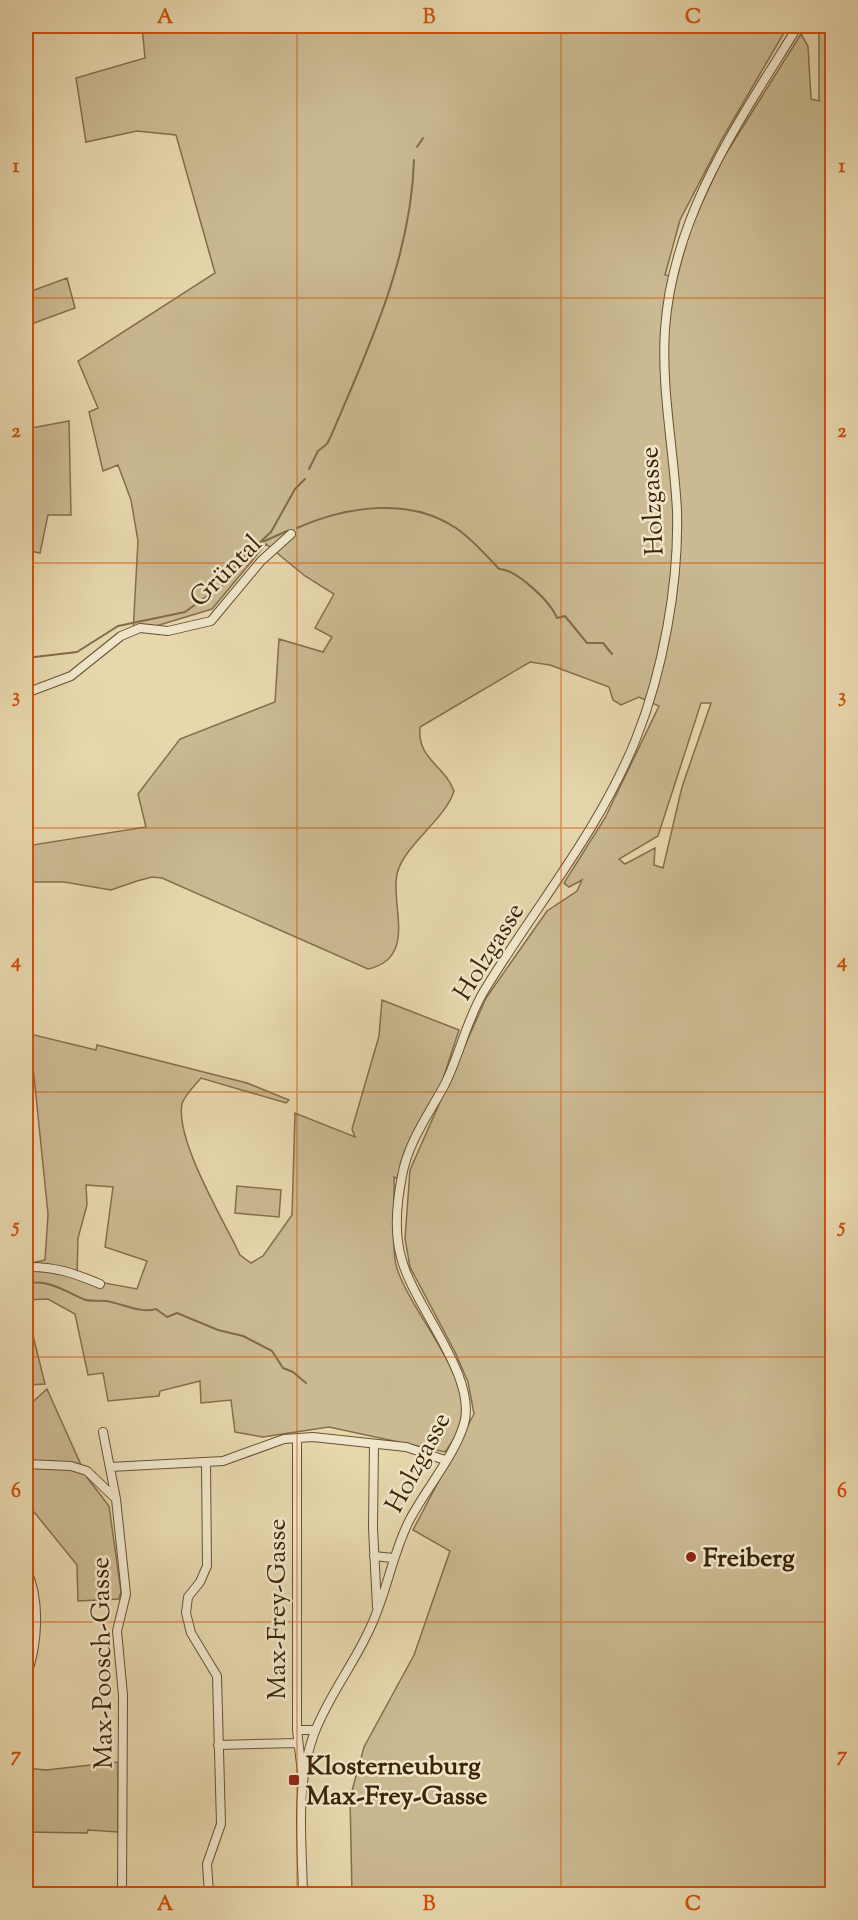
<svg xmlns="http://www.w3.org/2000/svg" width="858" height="1920" font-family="'Sorts Mill Goudy',serif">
	<rect width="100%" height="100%" fill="#e7d7ad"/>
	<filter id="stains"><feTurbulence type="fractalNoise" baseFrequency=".00333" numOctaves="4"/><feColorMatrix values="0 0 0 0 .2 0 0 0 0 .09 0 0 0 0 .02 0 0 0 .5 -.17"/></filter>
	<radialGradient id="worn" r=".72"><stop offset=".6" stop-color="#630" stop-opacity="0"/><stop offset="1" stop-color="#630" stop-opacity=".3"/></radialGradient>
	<!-- green -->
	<path fill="#cab991" stroke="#846e4c" stroke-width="1.5" fill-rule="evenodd" d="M142,26H788L722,139L680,220L665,275L677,277L690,229L722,160L801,34L808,46L811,99L819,101V26H832V1894H352L350,1798L364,1747L414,1655L450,1551L413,1530L474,1414L468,1382L455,1352L410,1267L405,1239L410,1170L486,998L547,911L577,891L582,880L569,887L564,883L605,818L659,706L639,697L621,705L613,700L609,687L550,665L530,662L420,727C417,760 444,764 454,791C445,820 403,846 397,874C390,904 418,958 368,969L162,878L152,877L137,881L111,890L64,882H26V841L27,846L146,827L138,794L180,739L275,702L279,639L323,652L332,637L315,628L334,594L305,576L266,544L212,609L133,633L138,541L131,500L118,465L103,471L89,412L98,408L78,361L215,273L176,135L137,131L86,142L76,78L145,58ZM701,703H711L682,787L663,868L654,865L655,848L625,864L619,859L658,836Z
		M67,278L75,308L26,326V293Z
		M69,421L71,515H48L40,553L26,550V429Z
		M382,1000L459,1030L442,1082L404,1152L398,1179L394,1177C395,1200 391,1245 396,1265C408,1309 468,1371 462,1415C461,1429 453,1441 445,1452L329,1427L263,1437L235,1432L231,1400L201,1403L200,1381L160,1391L159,1396L108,1401L103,1373L88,1375L75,1314L48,1299L26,1300V1264L45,1260L48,1214L30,1037L26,1033L96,1050L97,1045L247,1083L289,1100L286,1103L201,1078C195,1085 184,1096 182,1104C175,1140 224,1221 240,1255L251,1263L263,1256L292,1215L295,1113L355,1137L352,1129L379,1036ZM86,1185L113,1187L105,1247L147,1261L137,1289L77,1278L78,1238L87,1205Z
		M237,1186L281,1190L279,1217L235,1213Z
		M26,1307L45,1384L27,1385L26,1382Z
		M47,1389L86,1476L109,1506L121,1592L119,1599L78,1601L77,1565L26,1502V1408Z
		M118,1762V1832L88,1830L87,1833L26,1832V1768L46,1770Z"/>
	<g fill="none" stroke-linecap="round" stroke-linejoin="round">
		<!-- stream -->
		<path stroke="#806b48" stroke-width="2" d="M417,147L423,138
			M309,469L318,451L327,444L331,436C369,347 411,258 414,160
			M297,528C345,507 408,496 456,528C473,540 485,554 499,569C516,569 550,601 557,618L565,616L587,643H603L612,654
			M260,543L287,531
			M26,658L77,652L118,626L185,612L228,581L236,564L271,532L295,489L305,479
			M26,1284C46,1278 65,1291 83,1299C89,1302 99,1300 106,1301C121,1303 141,1314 156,1309L167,1317L177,1313L218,1330L243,1336L272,1351L283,1368L293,1372L306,1383"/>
		<!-- minor casing -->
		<g stroke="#685130" stroke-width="10">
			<path id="minor" d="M26,693L71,676L121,636L140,628L168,631L211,621L261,561L291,534
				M26,1267C53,1266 74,1273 100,1284
				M103,1432L116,1499L126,1594L117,1631L123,1695L122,1894
				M297,1438V1730L302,1773
				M374,1444L373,1528L377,1607
				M206,1462L207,1566L200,1582L188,1597L186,1613L191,1633L217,1676L221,1824L207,1864L209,1894
				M26,1464L71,1466L87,1471L116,1499
				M110,1467L223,1461L284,1439L313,1437L406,1447L445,1460
				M374,1556L393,1558
				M26,1569C41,1600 38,1645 26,1677
				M297,1730H315
				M218,1745L298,1743
				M303,1894C302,1841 295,1785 314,1734C328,1696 355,1663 371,1626C387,1592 392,1555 409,1521C425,1490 454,1457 464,1424C478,1376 413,1306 401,1257C394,1232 397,1201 402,1176C408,1142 429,1114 445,1084C460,1054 466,1021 484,991C535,907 599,831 636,739C663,671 679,584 677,511C674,450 661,390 665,329C673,214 740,120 798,26"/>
		</g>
		<!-- minor -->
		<use href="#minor" stroke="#efe5ca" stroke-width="8"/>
	</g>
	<!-- grid -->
	<path fill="none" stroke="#ce510b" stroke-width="1.5" stroke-opacity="0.55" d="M297,26V1894M561,26V1894M26,298H832M26,563H832M26,828H832M26,1092H832M26,1357H832M26,1622H832"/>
	<!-- markers -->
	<g fill="#8f2418" stroke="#efe5ca" stroke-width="2">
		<circle cx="691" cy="1557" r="6"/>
		<rect x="288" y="1774" width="12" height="12" rx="3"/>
	</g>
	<g text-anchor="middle" stroke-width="5" stroke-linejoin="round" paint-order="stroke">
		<!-- street labels -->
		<g font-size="26" fill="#3d2406" stroke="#efe5ca">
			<text transform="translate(651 501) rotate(-93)" y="9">Holzgasse</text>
			<text transform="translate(225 570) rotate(-45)" y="9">Grüntal</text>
			<text transform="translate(488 951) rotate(-58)" y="9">Holzgasse</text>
			<text transform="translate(417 1462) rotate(-62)" y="9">Holzgasse</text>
			<text transform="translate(276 1609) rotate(-90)" y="9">Max-Frey-Gasse</text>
			<text transform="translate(101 1663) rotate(-91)" y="9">Max-Poosch-Gasse</text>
		</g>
		<!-- poi labels -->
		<g font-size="26" font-weight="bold" fill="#3d2406" stroke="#efe5ca" text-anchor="start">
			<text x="703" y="1566">Freiberg</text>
			<text x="306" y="1774">Klosterneuburg<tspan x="306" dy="30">Max-Frey-Gasse</tspan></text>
		</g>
	</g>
	<!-- margin -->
	<rect width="858" height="1920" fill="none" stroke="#e7d7ad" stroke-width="66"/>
	<rect x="33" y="33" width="792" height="1854" fill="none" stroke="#ce510b" stroke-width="2"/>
	<g font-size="20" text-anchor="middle" font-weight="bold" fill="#ce510b">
		<text x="165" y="23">A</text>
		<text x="429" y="23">B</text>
		<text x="693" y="23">C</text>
		<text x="16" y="172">1</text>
		<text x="842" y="172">1</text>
		<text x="16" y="437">2</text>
		<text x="842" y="437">2</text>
		<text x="16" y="702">3</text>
		<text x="842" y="702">3</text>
		<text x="16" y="967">4</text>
		<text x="842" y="967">4</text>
		<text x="16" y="1232">5</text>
		<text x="842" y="1232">5</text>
		<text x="16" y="1497">6</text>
		<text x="842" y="1497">6</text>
		<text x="16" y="1761">7</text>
		<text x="842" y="1761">7</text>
		<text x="165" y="1910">A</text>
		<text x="429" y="1910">B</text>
		<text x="693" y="1910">C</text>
	</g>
	<rect width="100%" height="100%" filter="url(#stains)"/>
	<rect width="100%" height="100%" fill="url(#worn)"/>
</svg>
